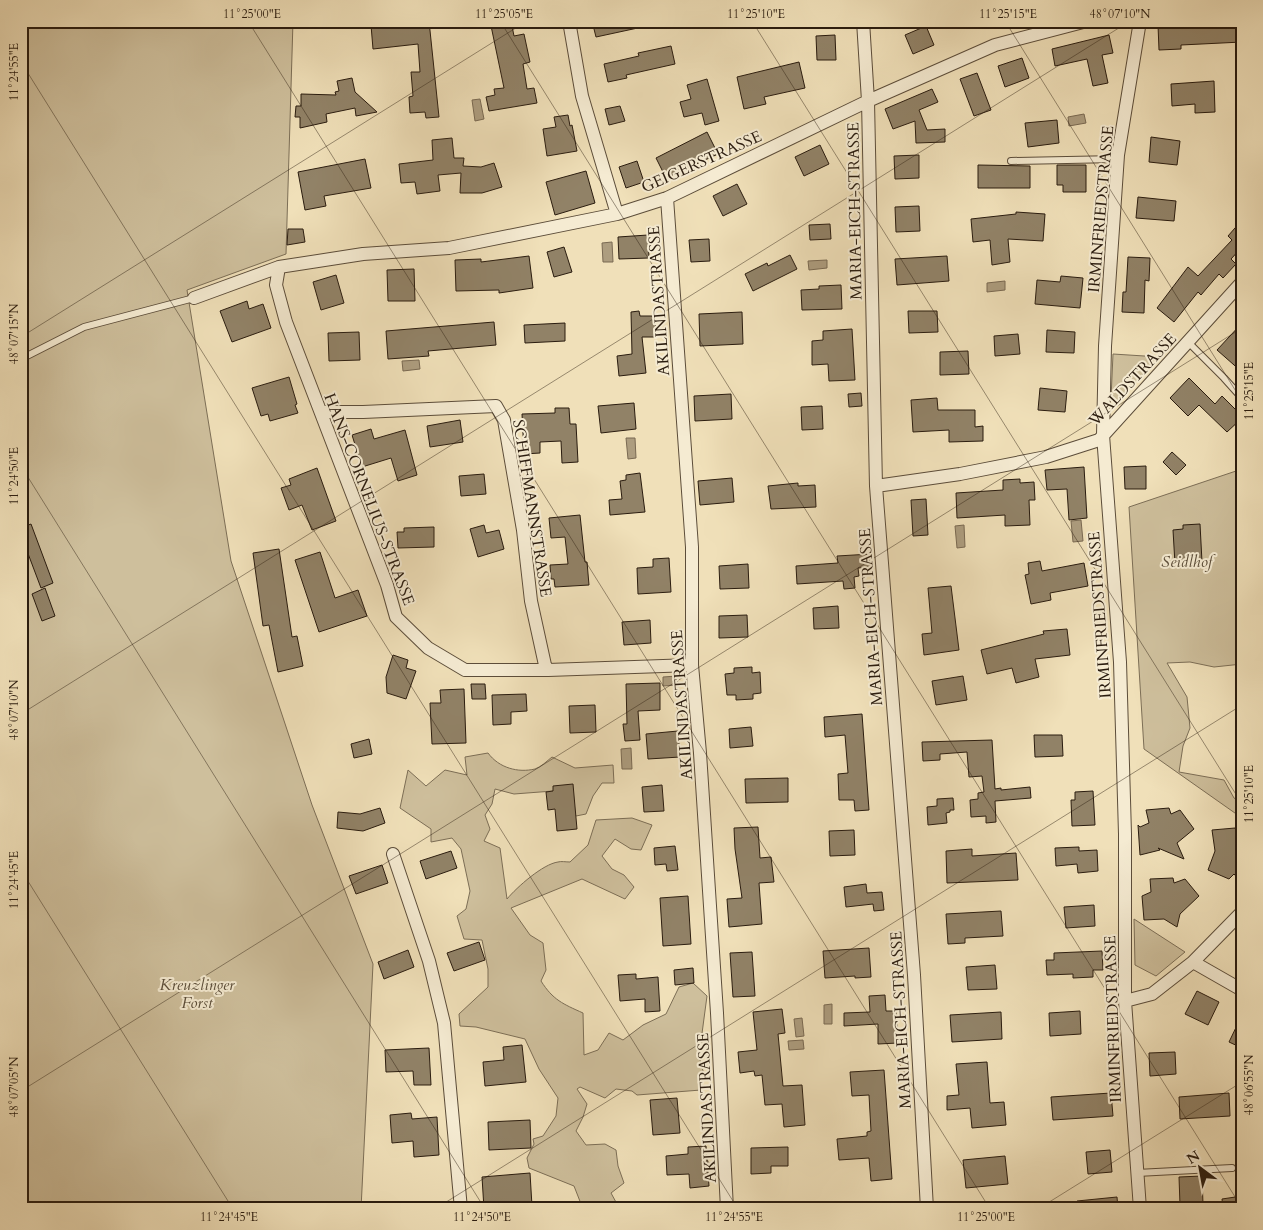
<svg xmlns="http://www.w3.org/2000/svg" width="1263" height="1230" font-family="Cardo,serif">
	<rect width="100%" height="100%" fill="#f0e0b9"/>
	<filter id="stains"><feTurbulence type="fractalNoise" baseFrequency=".004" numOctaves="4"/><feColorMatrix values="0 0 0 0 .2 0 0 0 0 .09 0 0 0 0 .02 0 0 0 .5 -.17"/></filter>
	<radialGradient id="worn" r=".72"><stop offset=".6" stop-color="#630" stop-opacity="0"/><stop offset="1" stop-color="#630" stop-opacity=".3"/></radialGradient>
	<!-- green -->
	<path fill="#cebf9c" stroke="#7c6e56" d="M21,21H293L286,254L187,290L231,561L312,805L373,964L361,1209H21Z
		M1113,354L1160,357L1115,402L1111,399Z
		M1242,469V664L1214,667L1190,662L1167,663L1187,697L1190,728L1183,746L1179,772L1224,780L1234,798L1242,803V818L1144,749L1129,507Z
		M488,753C499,768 518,773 535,769C541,767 547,761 552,757L575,768L613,765L614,783H602L593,796L586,814L576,816L553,791L514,794L495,789L492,804L485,815L490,829L484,841L500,848L507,899C517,887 543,864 558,862C561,861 566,862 570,862L588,845L596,820L632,818L652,825L641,850L631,849L615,839L602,856L612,869L624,875L634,887L625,899L582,879L511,908L530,935L543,943L546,970L541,981C553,1000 563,1004 583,1013L584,1055L598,1050L609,1033L623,1040L643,1025L666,1014L679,987L693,983L707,996L699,1056L703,1071L701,1090L637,1095L632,1091L616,1089L605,1098L580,1087L577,1089L587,1104L583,1117L576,1131L586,1145L605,1144L616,1150L618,1166L624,1183L611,1193L617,1204L598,1209H583L574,1186L529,1168L527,1158L534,1144L533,1139L543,1136L556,1116L558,1098L539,1069L525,1039L476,1027L460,1026L459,1014L488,987V969L482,940L464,939L457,916L466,909L470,891L461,849L452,838L431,842V829L400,808L408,770L426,786L445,770L467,775L465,757Z
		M1134,919L1185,952L1156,976L1135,965Z"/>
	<!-- water -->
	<path fill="#ad9d7f" stroke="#796952" d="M480,99L484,119L475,121L472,100Z
		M1084,114L1086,123L1069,126L1068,117Z
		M612,242L613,262H603L602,243Z
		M827,260V268L809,270L808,261Z
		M1005,281V290L987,292V283Z
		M419,360L420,369L403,371L402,361Z
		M626,438H635L636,458L628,459Z
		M1081,520L1083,541L1073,542L1071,521Z
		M964,525L965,547L957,548L955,526Z
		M677,676L678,685L663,686V677Z
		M631,748L632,769H622L621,749Z
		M832,1004V1024H824V1005Z
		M802,1018L804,1036L796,1037L794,1019Z
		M803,1040L804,1049L789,1050L788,1041Z"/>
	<!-- building -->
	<path fill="#918267" stroke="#2a1c0f" d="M404,21H429L439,117L426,118L425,112L410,113L409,97L413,96L411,72H420L418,44L373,49L371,25Z
		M490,21H511L514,36L524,34L530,62L523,64L527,89L534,88L537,103L489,111L486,97L495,95L494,89L504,88Z
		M592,21H646L647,26L596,37Z
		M1242,21V42L1181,45V49L1159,50L1158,25L1190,24V22Z
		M926,26L934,45L913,54L905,35Z
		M835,35L836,60H817L816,36Z
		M1109,35L1113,53L1102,55L1108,83L1093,86L1087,59L1055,66L1052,49Z
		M671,46L675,64L626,75L627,78L608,82L604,64L639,56L638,53Z
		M1022,58L1029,78L1005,87L998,66Z
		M799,62L805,88L764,97L766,104L744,109L737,77Z
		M977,73L991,110L974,116L960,79Z
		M352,78L355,92L377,112L356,116L355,108L326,114L327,122L300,128V117H295L296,106H301V94L336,95L335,92L339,91L337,81Z
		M707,79L719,121L705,125L702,113L684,117L680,102L691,99L687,85Z
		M1214,81L1215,112L1195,113V104L1172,106L1171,84Z
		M932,89L938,102L919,110L927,130L945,129V142L916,143L915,121L893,129L885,109Z
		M620,106L625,121L609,125L605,109Z
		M568,115L570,126L572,125L577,151L547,156L543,129L556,127L554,117Z
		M1057,120L1059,143L1028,147L1025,123Z
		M707,132L718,154L666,178L656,158Z
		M1151,137L1180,141L1177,165L1149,162Z
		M452,138L454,158H464L463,166L481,167L494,163L502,187L482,193H460L461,173L438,175L440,191L417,194L415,182L401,183L399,164L433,160L432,140Z
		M820,145L829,164L804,176L795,157Z
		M919,155V178L895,179L894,156Z
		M365,159L371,188L324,196L326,206L305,210L298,172Z
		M637,161L644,182L626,188L619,167Z
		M978,165L1030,166V188H978Z
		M1057,165H1086V192H1063V185H1057Z
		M586,171L595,203L555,215L546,182Z
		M737,184L747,204L723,216L713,196Z
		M1138,197L1176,201L1174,221L1136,218Z
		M919,206L920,231L896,232L895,207Z
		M1016,212L1045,214L1043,241L1008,239L1010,262L992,265L990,240L973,242L971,219L1016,214Z
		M1242,220V247L1231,259L1236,264L1223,278L1219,274L1201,295L1198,292L1174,322L1157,308L1188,267L1198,276L1232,240L1228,236Z
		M830,224L831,239L810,240L809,225Z
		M288,229H303L305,242L287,245Z
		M648,235L649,258L619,259L618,237Z
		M709,239L710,261L691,262L689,240Z
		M564,247L572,272L554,277L547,252Z
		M790,255L797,269L753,291L745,274L767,263L768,266Z
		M529,256L533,288L499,293V290L456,291L455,260L481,259V262Z
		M947,256L949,281L897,285L895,259Z
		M1128,257L1150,258L1149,281L1145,280L1144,313L1122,312L1123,292H1126Z
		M414,269L415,301H388L387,270Z
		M336,275L344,303L321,310L313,282Z
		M1061,276L1083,278L1080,308L1035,304L1037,280L1060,282Z
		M841,285L842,309L802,310L801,290L819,289V286Z
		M247,301L249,309L263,304L271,328L232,342L220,311Z
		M639,311L640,316H655L656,337H642L646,373L619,376L617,356L632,354L631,312Z
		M908,311H937L938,332L909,333Z
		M742,312L743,344L700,346L699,314Z
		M494,322L496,345L428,351L429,356L388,359L386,331Z
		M565,323V341L525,343L524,325Z
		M1242,323V372L1217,350Z
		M852,329L855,380L829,381L828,364L812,365V341L823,340V331Z
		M1047,330L1075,332L1074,353L1046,352Z
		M359,332L360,360L329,361L328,333Z
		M1018,334L1020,354L995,356L994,336Z
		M968,351L969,374L940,375V352Z
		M289,377L297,404L295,405L298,413L270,421L268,414L261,416L252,388Z
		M1189,378L1215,404L1222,396L1242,416V418L1227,432L1199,405L1188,416L1170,398Z
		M1040,388L1067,391L1065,412L1038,410Z
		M861,393L862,406L849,407L848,394Z
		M731,394L732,419L695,421L694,396Z
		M937,398L938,410H975V427L983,426V441L949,442V430L913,432L911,400Z
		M634,403L636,429L601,433L598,406Z
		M822,406L823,429L802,430L801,407Z
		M555,408H569L570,424H576L578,462L562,463L561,441L540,442V453L524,454L522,414L555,413Z
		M460,420L463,442L430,447L427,426Z
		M371,429L374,439L405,430L417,475L398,481L391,458L362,467L352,435Z
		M1172,452L1186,465L1176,475L1163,462Z
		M1146,466V489H1125L1124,467Z
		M1084,467L1087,518L1069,520L1067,489L1047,490L1045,470Z
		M317,468L336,521L312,530L302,505L289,510L281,488L291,485L289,479Z
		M640,473L645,512L610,515L609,500L622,499L620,481L626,480V475Z
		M484,474L486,494L461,496L459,476Z
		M732,478L734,502L700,505L698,481Z
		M1020,479V483L1034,482L1035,500H1029L1030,525L1005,526V515L957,518L956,493L1003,490V480Z
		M798,483V486L815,485L816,507L771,509L768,486Z
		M926,499L928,535L913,536L911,500Z
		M580,515L585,562H587L589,585L555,587L554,579H551L550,565L568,564L565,537L551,538L549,518Z
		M31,524L53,583L41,588L21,535V528Z
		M1200,524L1202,562L1175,564L1173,530L1183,529V525Z
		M484,525L486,533L499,530L504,549L478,557L470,529Z
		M434,527V547L398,548L397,532H404V528Z
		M279,549L292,637L297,636L303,666L278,672L269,625L263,626L253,553Z
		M320,552L335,598L358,590L367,616L319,632L295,560Z
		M871,554L872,567L858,568L859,576L854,577L855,588L844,589L843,581L797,584L796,566L838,563L837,556Z
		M669,558L671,592L638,594L637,568L653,567V559Z
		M1040,561L1042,571L1084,563L1088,586L1050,593L1051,600L1031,604L1025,575L1029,574L1028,563Z
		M748,564L749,588L720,589L719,566Z
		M951,586L959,650L924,655L922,634L932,633L928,588Z
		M45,588L55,616L42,621L32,594Z
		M838,606L839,628L814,629L813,608Z
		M747,615L748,637L719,638V616Z
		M650,620L651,643L624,645L622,622Z
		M1067,629L1070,655L1035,659L1039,677L1016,683L1012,668L987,674L981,650L1044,634L1043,631Z
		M393,655L408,660L406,668L416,671L406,699L387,693L386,677Z
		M752,667V673L760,672L761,693L753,694V699L736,700V695H727L725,674L734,673V668Z
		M963,676L967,700L936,705L932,681Z
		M660,683V710L638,711L640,740L625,741L623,724H627L626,684Z
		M471,684H485L486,699H472Z
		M464,689L466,743L432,744L430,703H441L440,690Z
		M526,694L527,711L511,712V724L493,725L492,695Z
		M595,705L596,732L570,733L569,706Z
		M862,714L869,810L855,811L854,800H839L838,774L848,773L845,735L825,737L824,717Z
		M751,727L753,746L730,748L729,729Z
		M678,731L680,757L648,759L646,734Z
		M1034,735H1062L1063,756L1035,757Z
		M369,739L372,754L354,758L351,744Z
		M992,740L995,789L1001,788V790L1030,787L1031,798L995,801L996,822L986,823V816L971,817L970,800L978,799V793L984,792L982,776L969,777L967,752L940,754V760L923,761L922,742Z
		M788,778V802L746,803L745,779Z
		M573,784L577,829L557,831L555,809L548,810L546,792L553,791V786Z
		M662,785L664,811L644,812L642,787Z
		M1093,791L1095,825L1072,826L1071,800H1075V792Z
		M953,798L954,810H950V812L946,813L947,823L928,825L927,807L937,806V799Z
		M380,808L385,823L363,831L337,828L338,812L360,814Z
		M1169,808L1171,814L1180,810L1194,829L1177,843L1184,859L1158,848L1160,850L1140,855L1138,825L1140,827L1149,823L1146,810Z
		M758,827L760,858L771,857L774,882L759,883L762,924L729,927L727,899L742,898L735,849L734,828Z
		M1235,828L1242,841V883L1234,874L1229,879L1208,870L1215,851L1212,830Z
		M854,830L855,855L830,856L829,831Z
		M675,846L678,870L667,871L666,864L655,865L654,848Z
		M1079,847V851L1097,850L1098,871L1078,873L1077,864L1056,866L1055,848Z
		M972,849V856L1016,853L1018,880L947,883L946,851Z
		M451,851L457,868L426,879L420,861Z
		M382,865L388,883L356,894L349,876Z
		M1173,878L1174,883L1185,879L1199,896L1180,914L1177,927L1164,919L1144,920L1142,896L1151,892L1150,879Z
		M866,884L867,893L882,892L884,910L874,911L873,904L846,907L844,887Z
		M688,896L691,944L663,946L660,898Z
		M1094,905L1095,926L1066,928L1064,907Z
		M1001,911L1003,936L965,938V943L948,944L946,914Z
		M479,942L485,960L454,971L447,953Z
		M869,948L871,977L855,978V976L825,978L823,951Z
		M408,950L414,967L384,979L378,962Z
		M1102,951L1103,970H1093V977L1073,978V974L1047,975L1046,960H1054V953Z
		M752,952L755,996L733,997L730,953Z
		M995,965L997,989L968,990L966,967Z
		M693,968L694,983L675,985L674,970Z
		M636,974V979L658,977L660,1011L645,1012V999L620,1001L618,975Z
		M1197,991L1219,1002L1208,1025L1185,1014Z
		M885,995L886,1011H896L898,1043L878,1044V1024L844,1026V1013L870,1012L869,996Z
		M782,1009L785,1033L778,1034L783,1086L802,1085L805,1125L784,1127L782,1104L765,1105L762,1075L755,1076L754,1071L740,1073L738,1052L757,1050L753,1012Z
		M1080,1011L1081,1034L1050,1036L1049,1013Z
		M1001,1012L1002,1039L952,1042L950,1015Z
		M1242,1015V1048L1229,1042Z
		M522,1045L526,1082L485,1086L483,1062L504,1060L503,1047Z
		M429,1048L431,1085H414L413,1071L386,1072L385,1050Z
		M1175,1052L1176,1074L1150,1076L1149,1053Z
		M987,1062L990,1103L1004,1102L1006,1125L972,1128L970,1108L947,1110V1096L959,1095L956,1064Z
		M884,1070L892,1179L871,1181L869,1158L839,1160L837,1139L867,1136V1132L871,1131L869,1095L852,1096L850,1072Z
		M1111,1093L1113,1116L1053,1120L1051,1097Z
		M1229,1093L1230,1116L1180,1119L1179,1097Z
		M677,1098L680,1133L653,1135L650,1100Z
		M411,1113L412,1119L437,1117L439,1155L414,1157L413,1141L392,1143L390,1115Z
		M530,1120L531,1148L489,1150L488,1122Z
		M706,1146L709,1186L690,1188L689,1174L667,1175L666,1156L688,1154V1147Z
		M788,1147V1166H771V1173L751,1174V1148Z
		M1110,1150L1112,1172L1088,1174L1086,1152Z
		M1005,1156L1008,1184L966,1188L963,1160Z
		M530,1173L532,1206L484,1209L482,1177Z
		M1202,1176L1203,1204L1180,1205L1179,1177Z
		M1242,1196V1209H1223L1222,1199Z
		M1117,1197L1118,1209H1077V1201Z"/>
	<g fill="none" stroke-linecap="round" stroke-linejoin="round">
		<!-- lane casing -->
		<g stroke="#5c4d3a" stroke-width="8">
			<path id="lane" d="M1011,161L1118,159
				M1188,342L1224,378L1242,398
				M21,359L84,327L194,298
				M1137,1173L1232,1168"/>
		</g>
		<!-- street casing -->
		<g stroke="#5c4d3a" stroke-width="14">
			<path id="street" d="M569,21L582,96L617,214
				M863,21L868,101L876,486L914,975L927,1209
				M1140,21L1118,155L1105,346L1103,435L1120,662L1125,834V1001L1140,1209
				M667,198L692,547V665L700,753L717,1013L727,1209
				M279,267L276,285L286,322L387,585L396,617L428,648L465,670H548L692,665
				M194,298L279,267L363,254L449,248L617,214L667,198L868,101L995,45L1087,21
				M321,412H363L496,406L504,420L523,530L531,601L545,665L548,670
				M876,486L960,474L1046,457L1099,440L1242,282
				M393,854L429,961L444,1023L461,1209
				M1193,962L1242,990
				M1125,1001L1152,994L1193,962L1242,912"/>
		</g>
		<!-- lane -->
		<use href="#lane" stroke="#f5ebd2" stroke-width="6"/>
		<!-- street -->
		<use href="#street" stroke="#f5ebd2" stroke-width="12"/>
	</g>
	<!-- ticks -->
	<path fill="none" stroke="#2a1c0f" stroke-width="1" stroke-opacity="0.45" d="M248,21L990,1209M500,21L1242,1208M752,21L1242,804M1005,21L1242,401M21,62L738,1209M21,337L527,21M21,466L485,1209M21,714L1130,21M21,870L233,1209M21,1091L1242,328M435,1209L1242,705M1038,1209L1242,1082"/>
	<g text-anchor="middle" stroke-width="4" stroke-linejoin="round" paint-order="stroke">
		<!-- street labels -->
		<g font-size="16" fill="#2a1c0f" stroke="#f5ebd2">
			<text transform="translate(701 161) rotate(-24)" y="6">GEIGERSTRASSE</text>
			<text transform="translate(1100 209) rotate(-85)" y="6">IRMINFRIEDSTRASSE</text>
			<text transform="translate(854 211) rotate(-91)" y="6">MARIA-EICH-STRASSE</text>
			<text transform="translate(658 301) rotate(-94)" y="6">AKILINDASTRASSE</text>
			<text transform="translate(1132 379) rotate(-47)" y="6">WALDSTRASSE</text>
			<text transform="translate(370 499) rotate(69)" y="6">HANS-CORNELIUS-STRASSE</text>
			<text transform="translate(533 508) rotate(81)" y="6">SCHIFFMANNSTRASSE</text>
			<text transform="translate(1099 615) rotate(-94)" y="6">IRMINFRIEDSTRASSE</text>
			<text transform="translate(870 617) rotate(-94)" y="6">MARIA-EICH-STRASSE</text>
			<text transform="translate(681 705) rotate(-94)" y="6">AKILINDASTRASSE</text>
			<text transform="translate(1112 1019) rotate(-92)" y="6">IRMINFRIEDSTRASSE</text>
			<text transform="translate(900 1020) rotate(-93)" y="6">MARIA-EICH-STRASSE</text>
			<text transform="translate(706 1108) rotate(-93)" y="6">AKILINDASTRASSE</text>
		</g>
		<!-- park labels -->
		<g font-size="16" font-style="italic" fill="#5b4d39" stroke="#f5ebd2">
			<text x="1187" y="567">Seidlhof</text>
			<text x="197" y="990">Kreuzlinger<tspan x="197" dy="18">Forst</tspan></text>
		</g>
	</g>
	<!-- margin -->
	<rect width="1263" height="1230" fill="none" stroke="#f0e0b9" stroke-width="55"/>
	<!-- north arrow -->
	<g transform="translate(1200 1168) rotate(328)" stroke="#f5ebd2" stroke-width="4" paint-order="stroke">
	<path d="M0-4L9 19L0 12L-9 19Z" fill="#2a1c0f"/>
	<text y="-8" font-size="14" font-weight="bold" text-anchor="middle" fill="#2a1c0f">N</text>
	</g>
	<rect x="28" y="28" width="1208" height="1174" fill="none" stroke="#2a1c0f" stroke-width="2"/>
	<g font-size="12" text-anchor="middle" fill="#2a1c0f">
		<text x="252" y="18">11°25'00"E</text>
		<text x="504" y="18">11°25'05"E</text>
		<text x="756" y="18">11°25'10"E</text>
		<text x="1008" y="18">11°25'15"E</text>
		<text x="1120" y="18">48°07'10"N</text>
		<text transform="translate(14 72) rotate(-90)" y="4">11°24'55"E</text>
		<text transform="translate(14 334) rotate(-90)" y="4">48°07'15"N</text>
		<text transform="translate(1249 391) rotate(-90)" y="4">11°25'15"E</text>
		<text transform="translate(14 476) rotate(-90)" y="4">11°24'50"E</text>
		<text transform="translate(14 710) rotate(-90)" y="4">48°07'10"N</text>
		<text transform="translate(1249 794) rotate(-90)" y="4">11°25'10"E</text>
		<text transform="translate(14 880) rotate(-90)" y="4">11°24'45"E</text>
		<text transform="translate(1249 1085) rotate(-90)" y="4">48°06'55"N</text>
		<text transform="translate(14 1087) rotate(-90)" y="4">48°07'05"N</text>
		<text x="229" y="1221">11°24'45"E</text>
		<text x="482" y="1221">11°24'50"E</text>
		<text x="734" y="1221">11°24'55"E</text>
		<text x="986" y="1221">11°25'00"E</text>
	</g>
	<rect width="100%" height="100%" filter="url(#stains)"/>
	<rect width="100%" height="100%" fill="url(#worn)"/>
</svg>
